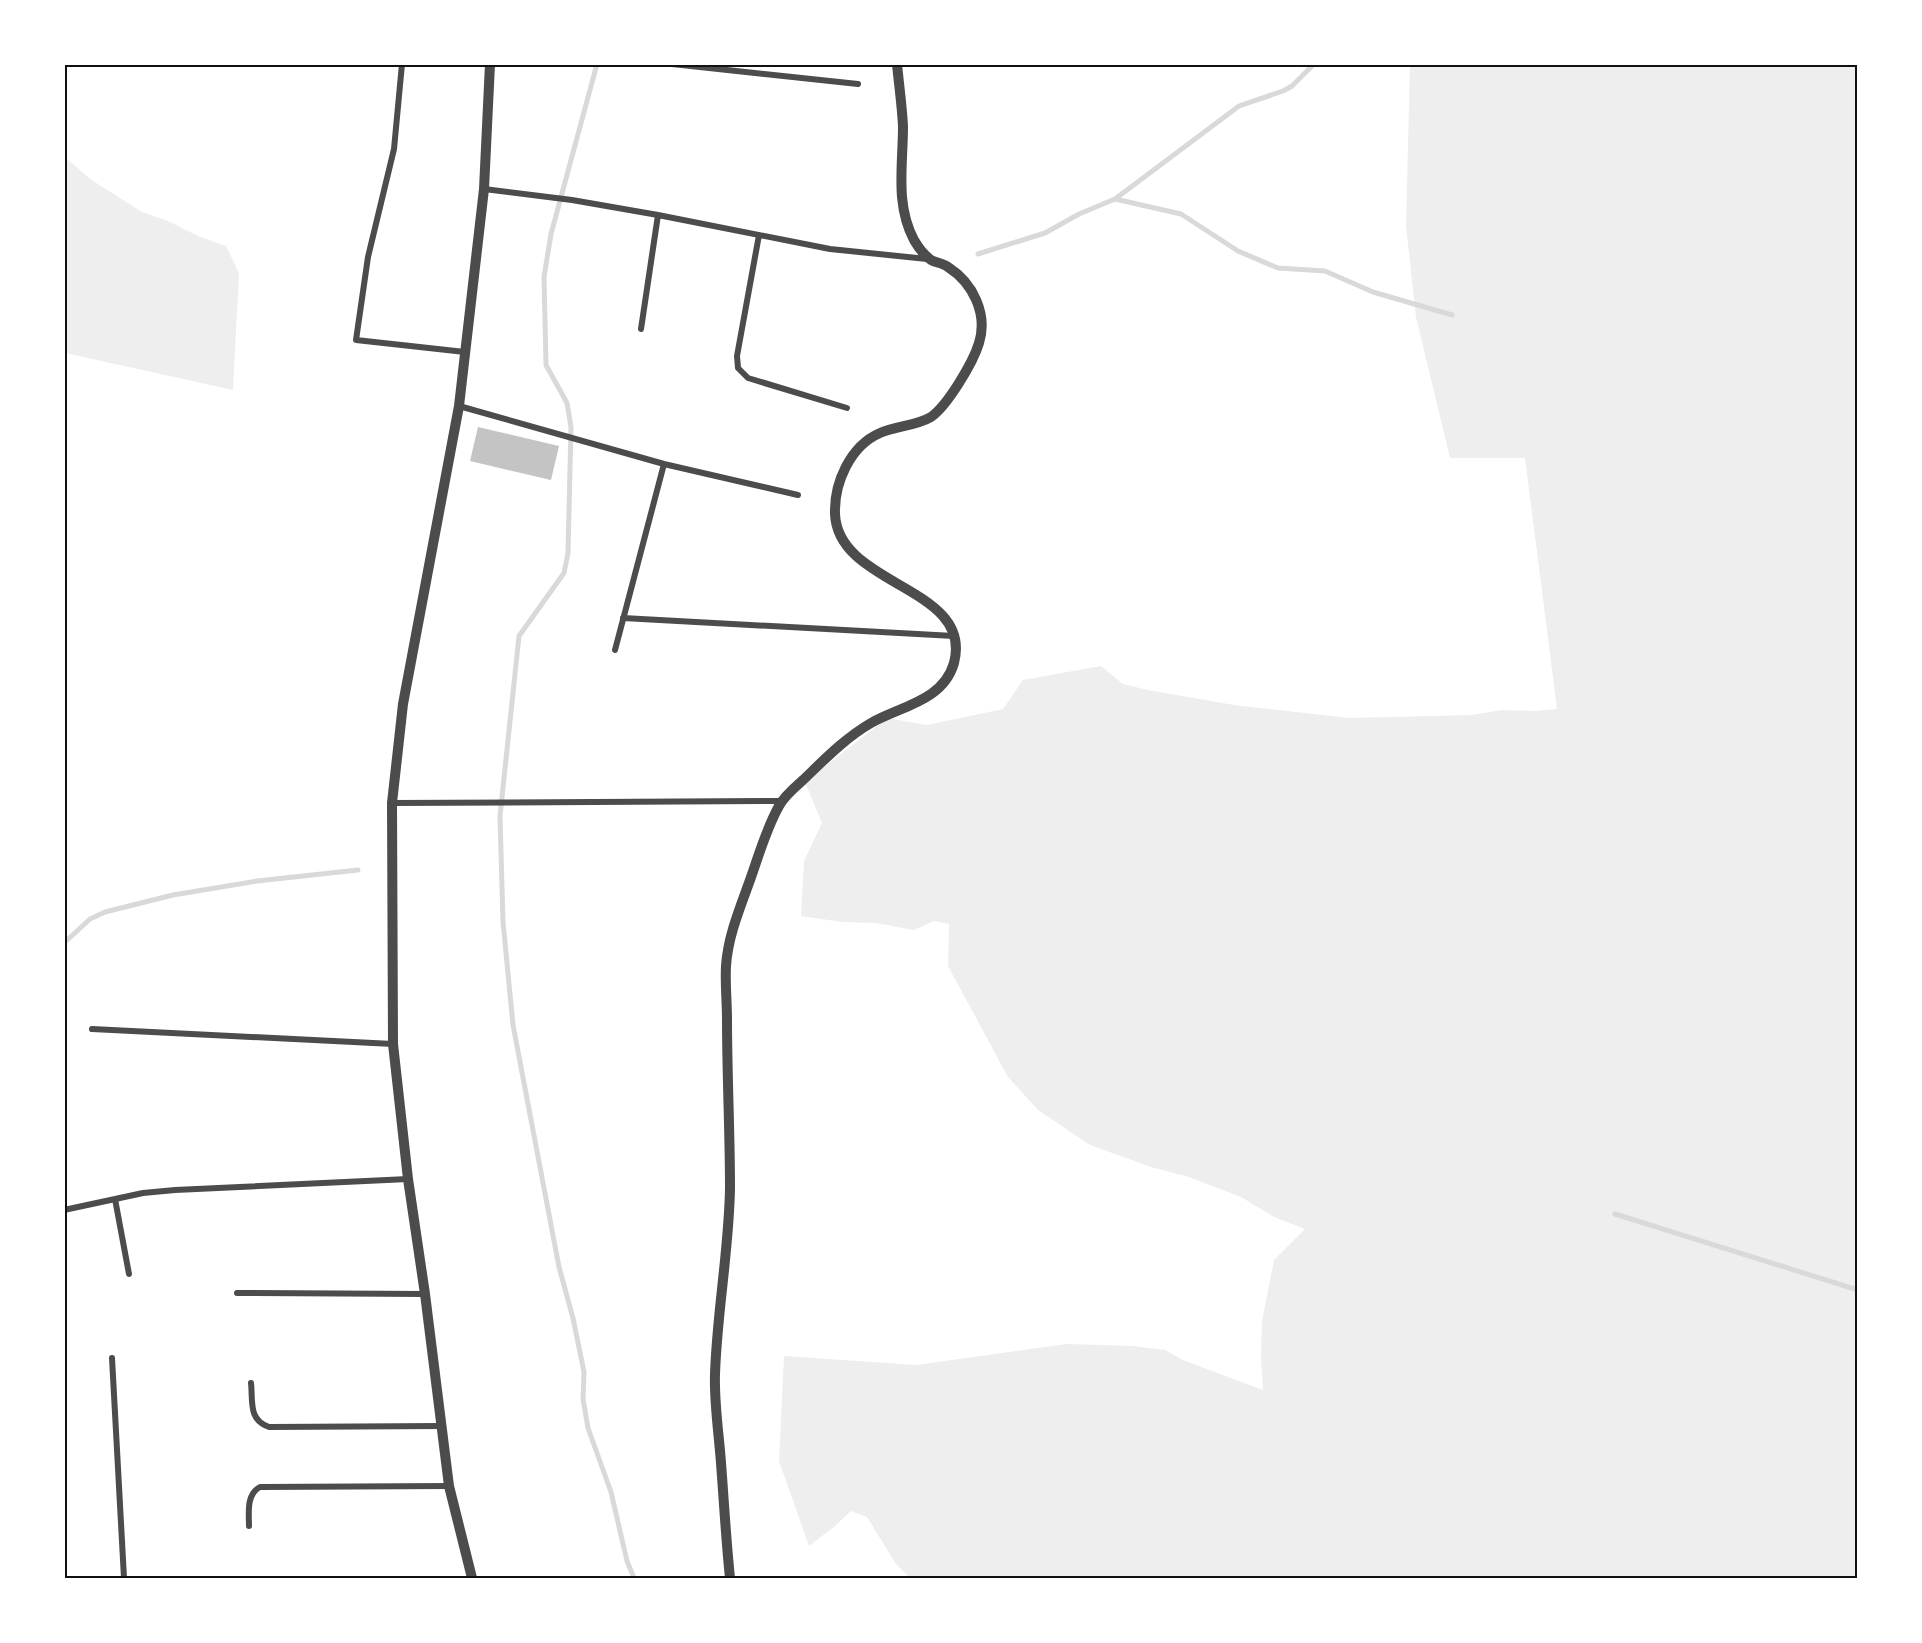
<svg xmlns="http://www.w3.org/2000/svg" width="1922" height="1643" font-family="'Asap Condensed',sans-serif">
	<rect width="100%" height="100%" fill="#fff"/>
	<!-- green -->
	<path fill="#eee" d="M1410,65H1857V1578H910L896,1564L867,1517L851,1511L835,1526L809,1546L779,1461L784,1356L916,1365L1067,1344L1133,1346L1165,1350L1183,1360L1263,1390L1261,1355L1262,1321L1274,1260L1305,1229L1274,1217L1241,1197L1189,1177L1151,1167L1090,1145L1038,1110L1008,1077L948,966L949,924L934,921L914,930L876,923L842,922L801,916L804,861L822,823L805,782L887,718L927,725L1003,709L1023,680L1101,666L1123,684L1148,690L1234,705L1349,718L1471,715L1502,710L1535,711L1557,709L1525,458H1450L1416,317L1406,226Z
		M65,157L90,179L142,212L168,221L198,236L226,246L239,273L233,390L65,353Z"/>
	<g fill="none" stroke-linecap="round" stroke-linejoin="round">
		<!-- stream -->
		<path stroke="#d9d9d9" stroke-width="5" d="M597,64L551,234L544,277L546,365L567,403L571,427L568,553L564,573L519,636L500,816L503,922L513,1025L559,1267L573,1318L584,1372L583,1399L588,1428L611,1492L627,1561L634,1578
			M1115,199L1181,214L1238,251L1278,268L1325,271L1373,292L1452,315
			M978,254L1045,233L1079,214L1115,199L1239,106L1283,91L1292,86L1314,64
			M64,943L90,919L105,912L173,895L257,881L358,870
			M1615,1214L1858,1290"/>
	</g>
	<!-- building -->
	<path fill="#c4c4c4" d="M478,427L559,446L551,480L470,461Z"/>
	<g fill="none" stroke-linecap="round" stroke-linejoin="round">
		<!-- minor -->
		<path stroke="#4c4c4c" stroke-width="6" d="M402,64L394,149L368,257L356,340L465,352
			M672,64L858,84
			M484,189L572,200L658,215L830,249L927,259
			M759,235L737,356L738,368L748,378L847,408
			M641,329L658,215
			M459,406L664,464L798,495
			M623,618L954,636
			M615,650L664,464
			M392,803L781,801
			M92,1029L393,1044
			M115,1199L129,1274
			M64,1210L143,1193L175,1190L408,1179
			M237,1293L425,1294
			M112,1358L124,1578
			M251,1383C253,1401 248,1420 269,1427L442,1426
			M249,1526C249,1512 246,1495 260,1487L449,1486"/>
		<!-- tertiary -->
		<path stroke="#4c4c4c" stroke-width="10" d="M472,1578L449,1486L425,1294L408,1179L393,1044L392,803L403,704L459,406L484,189L490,64
			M730,1578C726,1540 724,1502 721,1463C719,1434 714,1404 715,1374C717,1312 729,1250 730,1188C730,1132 727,1075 727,1019C727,1002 725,983 726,966C728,936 740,908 750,880C759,855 766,829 779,806C784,796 794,788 803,780C824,760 845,738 871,723C901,706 943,701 954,663C974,586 838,587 835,514C834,483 850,446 880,433C896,426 916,426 931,417C947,406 973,363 979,343C988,314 973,283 948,267C943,263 936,263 931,260C924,255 918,247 914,240C895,204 903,166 903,126C902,106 899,85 897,64"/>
	</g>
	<!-- border -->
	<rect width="1922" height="1643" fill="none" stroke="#ffffff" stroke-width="132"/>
	<rect x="66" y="66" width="1790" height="1511" fill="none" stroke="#111" stroke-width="2"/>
</svg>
